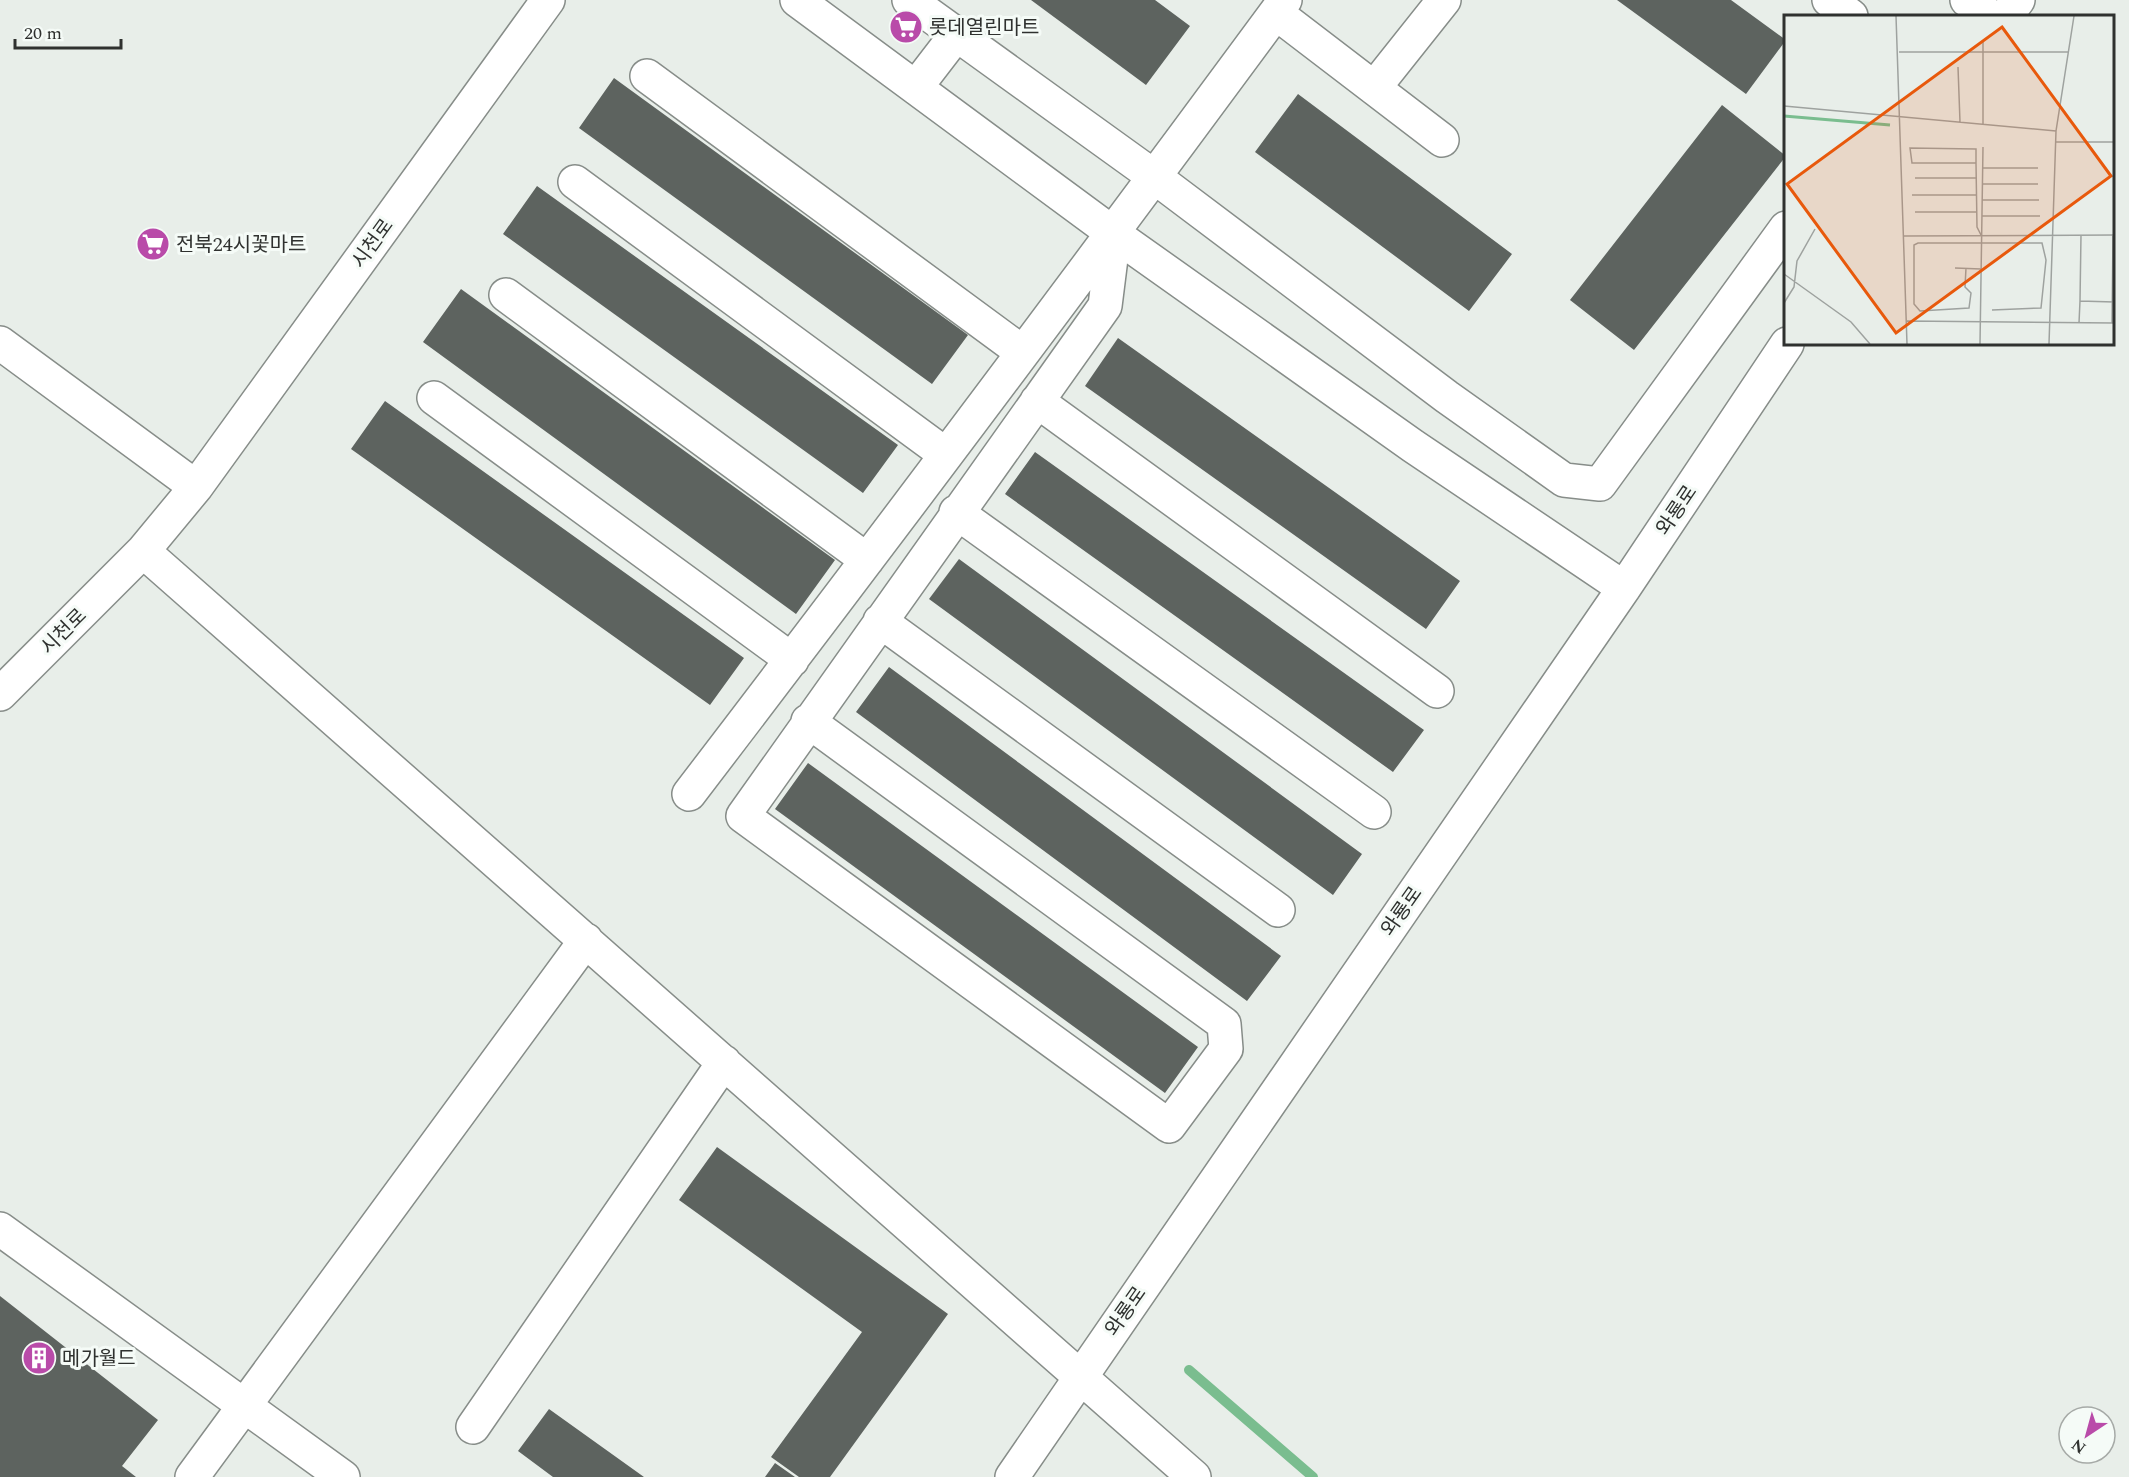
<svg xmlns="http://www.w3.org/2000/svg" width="2129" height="1477" font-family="Spectral,'Noto Sans KR',serif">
	<rect width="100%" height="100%" fill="#e8eee9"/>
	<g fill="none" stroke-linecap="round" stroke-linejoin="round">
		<!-- stream -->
		<path stroke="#7abd8f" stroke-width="10" d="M1189,1370L1313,1477"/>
	</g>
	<!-- building -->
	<path fill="#5d635f" d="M1031,0H1155L1190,26L1146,85Z
		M1617,0H1731L1786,40L1746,94Z
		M614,78L968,335L932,384L579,128Z
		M1298,94L1512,254L1469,311L1255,152Z
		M1722,105L1786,156L1634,350L1570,300Z
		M537,186L898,445L863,493L503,234Z
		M461,289L835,560L796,614L423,342Z
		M1118,338L1460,581L1426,629L1085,386Z
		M385,401L744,658L710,705L351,449Z
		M1035,452L1424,730L1393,772L1005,494Z
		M959,559L1362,854L1333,895L929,599Z
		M889,667L1281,956L1247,1001L856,712Z
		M808,763L1198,1047L1165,1093L775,809Z
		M717,1147L948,1314L830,1477H799L771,1457L862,1332L679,1200Z
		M0,1296L158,1420L122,1466L136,1477H0Z
		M549,1409L644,1477H553L518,1451Z
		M775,1463L795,1477H765Z"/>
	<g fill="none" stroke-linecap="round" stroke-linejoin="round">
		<!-- minor casing -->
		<g stroke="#878d89" stroke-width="36">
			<path id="minor" d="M797,0L1114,234L1413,446L1624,588
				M909,0L1156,178L1447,397L1564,480L1600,484L1786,228
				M1829,0L1851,16
				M1967,0L1990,16
				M1276,13L1442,140
				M2006,16L2018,0
				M647,76L1022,352
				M916,87L956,35
				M1374,88L1444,0
				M575,182L945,454
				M506,295L867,560
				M0,343L196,487
				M434,398L792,660
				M1037,401L1437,691
				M956,512L1374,812
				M143,551L1194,1477
				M880,621L1278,910
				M0,694L143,551L196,487L548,0
				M808,721L1224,1024L1226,1049L1169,1126L743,816L1105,306L1114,234
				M689,794C890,531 1089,266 1285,0
				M0,1229L343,1477
				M473,1427L724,1062
				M192,1477L586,940
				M1012,1477L1624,588L1787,344"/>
		</g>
		<!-- minor -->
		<use href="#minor" stroke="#fff" stroke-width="33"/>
	</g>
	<!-- icons -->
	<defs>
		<g id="supermarket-disc" transform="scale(1.725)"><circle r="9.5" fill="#b94ba9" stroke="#f5fbf7"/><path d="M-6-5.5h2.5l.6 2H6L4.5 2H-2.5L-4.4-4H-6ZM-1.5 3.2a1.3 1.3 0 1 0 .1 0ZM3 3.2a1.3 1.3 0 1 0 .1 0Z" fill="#fff"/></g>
		<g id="building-disc" transform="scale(1.725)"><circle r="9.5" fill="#b94ba9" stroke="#f5fbf7"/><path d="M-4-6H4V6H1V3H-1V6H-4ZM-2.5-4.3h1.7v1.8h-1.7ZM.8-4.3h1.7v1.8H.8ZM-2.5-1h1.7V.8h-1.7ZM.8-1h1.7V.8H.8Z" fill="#fff"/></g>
	</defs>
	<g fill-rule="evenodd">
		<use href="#supermarket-disc" x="906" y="27"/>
		<use href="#supermarket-disc" x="153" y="244"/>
		<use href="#building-disc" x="39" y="1358"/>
	</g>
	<g text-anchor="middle" stroke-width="6" stroke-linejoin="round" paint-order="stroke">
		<!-- poi labels -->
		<g font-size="20" fill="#2f312f" stroke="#f5fbf7" text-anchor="start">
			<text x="929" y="34">롯데열린마트</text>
			<text x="176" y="251">전북24시꽃마트</text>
			<text x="62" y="1365">메가월드</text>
		</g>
		<!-- street labels -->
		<g font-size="20" fill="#2f312f" stroke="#f5fbf7">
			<text transform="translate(372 243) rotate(-54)" y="7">시천로</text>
			<text transform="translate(1676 510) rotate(-56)" y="7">와룡로</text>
			<text transform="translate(63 631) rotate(-45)" y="7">시천로</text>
			<text transform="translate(1401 911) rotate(-55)" y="7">와룡로</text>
			<text transform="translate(1125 1311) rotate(-55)" y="7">와룡로</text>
		</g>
	</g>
	<!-- overview -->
	<g transform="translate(1784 15)">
		<rect width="330" height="330" fill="#e8eee9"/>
		<path fill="none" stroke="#7abd8f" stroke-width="3" d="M0,101L106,110"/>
		<path fill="none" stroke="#9ea29f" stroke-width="1.5" d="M112,1L123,329M115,37H285M174,52L176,107M0,91L272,116M199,110V25M271,127H330M192,148H128L126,133L192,134V148L193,212L197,220M198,153H254M131,163H192M198,169H254M128,180H193M198,185H255M131,197H192M198,201H256M297,220L296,286L330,287M120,221L330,220M171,253L197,254M182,253L181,272L187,278L185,293L136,296L130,289V230L134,228H258L262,245L257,293L208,295M0,259L67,307L86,329M0,288L10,272L13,246L31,214M123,306L330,308M295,308L296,286M328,308L329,220M196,329L199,132M265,329L272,116L290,1"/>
		<path fill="#e8590c" fill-opacity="0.15" stroke="#e8590c" stroke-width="3" d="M218,12L327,161L112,318L3,169Z"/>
		<rect width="330" height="330" fill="none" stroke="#2f312f" stroke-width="3"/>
	</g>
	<!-- north arrow -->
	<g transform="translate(2087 1435) rotate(216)"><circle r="28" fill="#f5fbf7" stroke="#a6aaa7" stroke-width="1.5"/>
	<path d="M0-4.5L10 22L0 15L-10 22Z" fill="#b94ba9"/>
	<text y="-9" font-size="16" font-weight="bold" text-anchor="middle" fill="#2f312f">N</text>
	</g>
	<!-- scale -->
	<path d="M15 39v9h106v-9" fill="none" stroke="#2f312f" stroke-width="3"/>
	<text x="24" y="39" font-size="18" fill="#2f312f" stroke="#f5fbf7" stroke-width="4.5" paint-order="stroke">20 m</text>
</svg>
